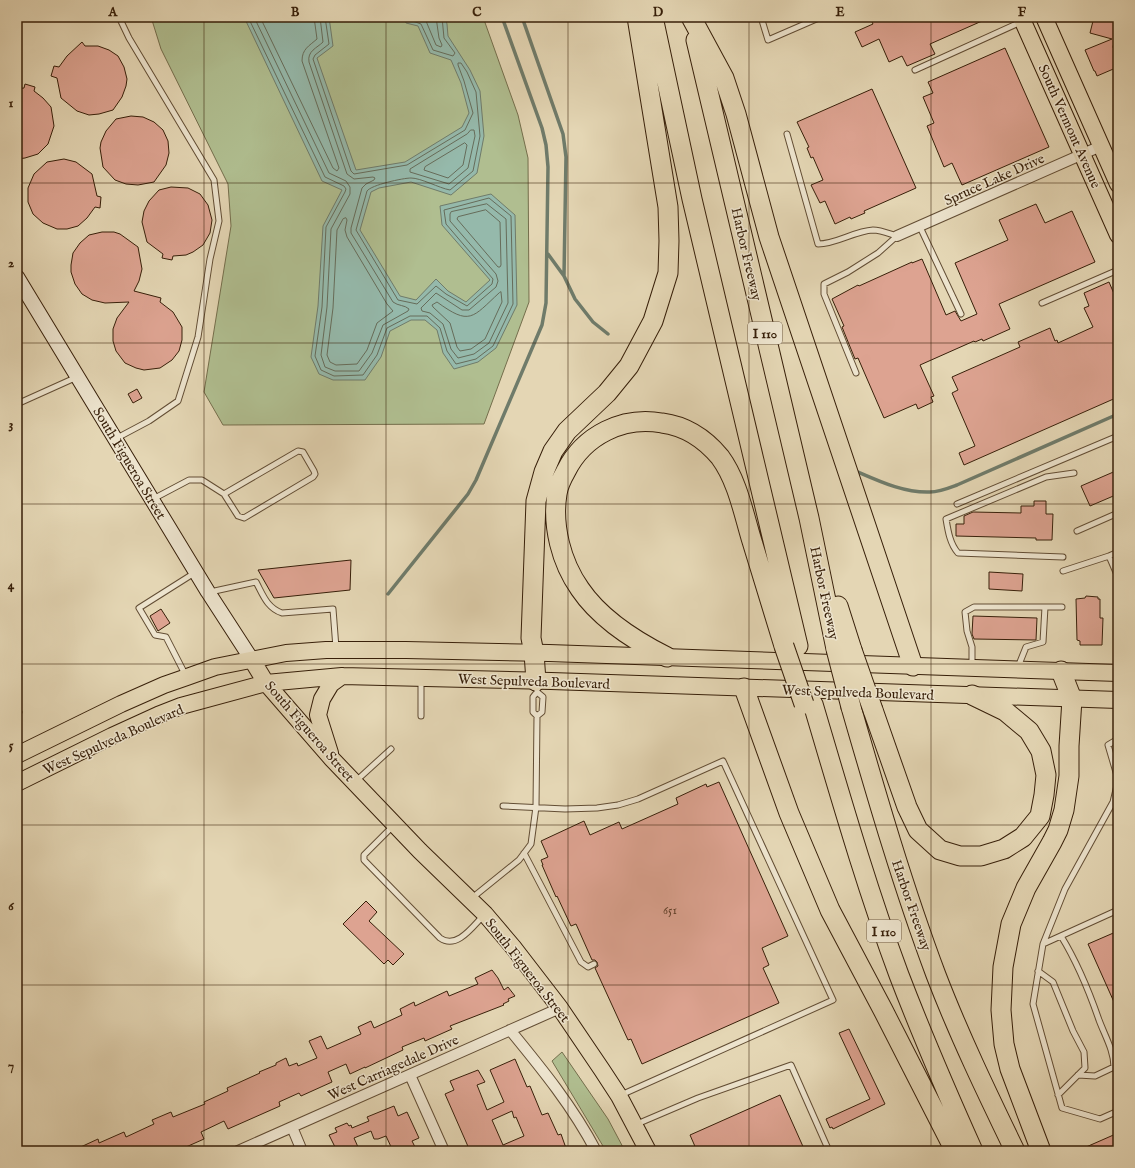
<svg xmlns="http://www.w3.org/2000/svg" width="1135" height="1168" font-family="'IM FELL English',serif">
	<rect width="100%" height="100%" fill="#e4d6b4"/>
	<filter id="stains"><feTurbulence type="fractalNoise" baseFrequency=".005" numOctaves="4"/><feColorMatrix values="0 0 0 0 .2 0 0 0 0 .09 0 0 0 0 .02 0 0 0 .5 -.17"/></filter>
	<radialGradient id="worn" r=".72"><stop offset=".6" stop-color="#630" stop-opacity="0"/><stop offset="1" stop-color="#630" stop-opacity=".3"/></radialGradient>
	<!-- green -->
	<path fill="#b0be90" stroke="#746e4c" d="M151,17H483L518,115L528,158L529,302L484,424L223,425L204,392L231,226L228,184L161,49Z
		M562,1052L608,1119L625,1151H606L552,1061Z"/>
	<!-- water -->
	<path fill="#95b9ab" stroke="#6f7b6a" d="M244,17H329L333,46L317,58L356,170L405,162L462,127L469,113L461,83L451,60L430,53L418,26L406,23L404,17H445L447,24L448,36L470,70L480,91L484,136L477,173L451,195L411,182L379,188L371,192L360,230L400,296L416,300L436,279L448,291L466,302L490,280L442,225L440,206L491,194L515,215L517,305L496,348L478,362L454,369L443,353L437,330L425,320H411L390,331L381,357L365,380H333L319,374L311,357L318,306L323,226L342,190L322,181Z"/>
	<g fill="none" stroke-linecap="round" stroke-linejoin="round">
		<!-- shore -->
		<path stroke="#666c5a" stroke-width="1" d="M248,17L325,177L344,186L346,189L345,192L326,227L322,307L315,356L321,370L334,376L363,375L377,355L387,328L410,316H427L440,328L447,351L456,364L476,359L493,346L513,304L511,216L489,198L444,210L446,224L493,279L492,284L467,306L446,294L436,286L417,304L398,300L356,230L367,191C371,185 403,178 411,178C421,178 439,188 450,190L473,171L480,136L476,92L467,72L461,63H458V65L464,81L473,113L465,130L407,165L354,174L351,171L313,59L315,55L329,44L325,17
			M254,17L329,173L346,181L350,187V194L331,229L327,307L321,355L325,367L335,371H359L372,353L383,325L408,311L409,309C405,305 398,306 393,302L351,233V228L362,188L366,184L374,180L375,178L373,177L354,179L347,174L309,62C307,51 317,48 323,42L320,17
			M260,17L333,168L337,171L339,168L302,61C302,49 309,46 317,39L314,17
			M408,17L410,20L421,24L433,50L453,56L455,53L444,38L442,17
			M420,17L426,21L436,45L441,47L442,45L439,38L436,17
			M471,130H474L475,136L468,168L449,184L410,172V169L467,134Z
			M465,143L467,145L463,165L448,178L424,170L425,167Z
			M487,204L506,219L508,303L489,343L474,354L458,358L451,349L443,324L430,313L422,311L421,308L436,293L462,310H469L496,287L498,281L496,274L450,221V214L451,212Z
			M486,210L500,222L501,265L500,267H498L457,219L458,217Z
			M346,218L347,220L345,230L347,237L387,304L393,311L377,323L367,350L357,364L336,365L330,362L327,355L333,308L337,230L343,219Z
			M501,292L502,302L485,339L471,349L460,351L457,347L450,323L433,307L432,305L437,302C470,326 472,318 499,293Z"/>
		<!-- stream -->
		<path stroke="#6f7b6a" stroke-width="3.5" d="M522,17L563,134L566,157L564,276
			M548,254L564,276L575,299L593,322L608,334
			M858,472C881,482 905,493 930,492C939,492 949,488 957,485L1118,414
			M388,594L468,494L476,480L542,325L546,303L548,167L546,145L542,128L502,17"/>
	</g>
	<!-- building -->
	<path fill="#dda391" stroke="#371f09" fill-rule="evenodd" d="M883,17H991L930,44L935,54L907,66L902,56L889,62L879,39L862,47L855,32L873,24L872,22Z
		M1094,17H1117L1115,23H1118L1113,47L1118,59V67L1097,76L1095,71H1094L1085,50L1112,39L1090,33Z
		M82,42L85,46H98L109,50L118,56L124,67L127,79L126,86L122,97L113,110L99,114L89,115L77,111L61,98L57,78L51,76L54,66L59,67L67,56Z
		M1005,48L1049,147L962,185L952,163L944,167L927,126L934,123L923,97L933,93L928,82Z
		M25,84L35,87L34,91L43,98L51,107L54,126L48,144L38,154L25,158L17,159V89L24,88Z
		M872,89L916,188L864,211L865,213L851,219L850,217L835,224L825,201L820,203L811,185L823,180L813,157L811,158L807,148L809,147L797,122Z
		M131,116L143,117L154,122L163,130L168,141L169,153L166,165L154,182L138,185L126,184L115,180L103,167L100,148L101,142L106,131L116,119Z
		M64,159L76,162L92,174L97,196L101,197L100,208L95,207L87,218L78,226L67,229H57L43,223L33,214L28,202V188L34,174L47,162Z
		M171,187L188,188L200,194L208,205L212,220L210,233L203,245L193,252L186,255L173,256L172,260L162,258L163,254L147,242L142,222L144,211L149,201L159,190Z
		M1036,204L1045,223L1072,211L1095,262L999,304L1010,329L983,341L982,339L975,342L974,341L920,365L934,396L931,397L933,402L918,409L916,404L884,418L858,358L855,359L842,327L844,326L832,299L858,285L859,286L912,262V263L922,259L946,315L955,311L961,321L977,314L955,263L1008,240L999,220Z
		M102,232H114L120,234L138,247L142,269L139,281L134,291L161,298L160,302L173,312L182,327V340L179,351L172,360L160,368L144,370L136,368L125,363L116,351L113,341V329L117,318L129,302L105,303L92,300L82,294L75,284L71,272V265L73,253L80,243L89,235Z
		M1109,282L1118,303V397L964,465L959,453L975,446L952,393L958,390L952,377L1020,347L1018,342L1050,328L1055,341L1057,340L1058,343L1093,327L1084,308L1089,306L1084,293Z
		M137,389L142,398L133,403L128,394Z
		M1118,470V494L1090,506L1081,486Z
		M1034,501H1046V514H1053L1052,540H1036V538L956,536V524H964V516L973,512L1021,513V506H1034Z
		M351,560L350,590L274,598L258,570Z
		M989,572L1023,574L1022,591L989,589Z
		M1086,596L1098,597V599H1100V618H1103L1102,645H1080V641L1077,640L1076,599L1085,598Z
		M161,609L170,623L158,631L150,616Z
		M973,616L1037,618L1036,640L974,639L972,634Z
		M719,782L788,936L762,948L769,965L763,968L779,1003L642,1064L631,1039L628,1040L595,968L598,966L597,962L595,960H592L576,924L571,926L557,896L556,897L542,865H543L541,860L548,857L541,841L584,821L590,835L619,822L622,829L678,804L676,798L706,784L707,787Z
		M366,901L377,912L369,921L404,954L393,965L388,960L384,964L343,924Z
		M1118,931V1011L1088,944Z
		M492,970L498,978L504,990L508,987L515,996L508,999L509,1001L503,1004L504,1005L450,1026L452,1029L425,1041L424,1038L402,1047L403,1050L365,1068V1067L350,1074L346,1064L328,1072L332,1082L301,1096L299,1093L279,1102L280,1106L228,1129L224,1121L201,1132L204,1139L177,1151H72L98,1139L99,1143L124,1132L126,1137L154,1124L152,1120L171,1112L173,1117L205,1104L204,1102L228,1091L227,1088L260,1073L259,1072L276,1065V1063L286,1058L289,1066L297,1063L298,1066L317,1058L309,1041L321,1036L327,1049L361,1034L358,1027L371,1021L374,1028L402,1015L400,1009L414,1002L415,1006L447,991L449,996L478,984L475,978Z
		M849,1029L885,1104L833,1129L832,1127L830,1128L826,1119L870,1099L839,1033Z
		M515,1059L527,1087L530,1086L542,1115L548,1113L558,1135L561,1134L567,1151H470L445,1094L454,1090L450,1081L478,1070L485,1082L477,1085L487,1110L504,1102L490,1070ZM512,1111L514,1118L516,1117L524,1136L503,1145L492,1120Z
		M780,1095L805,1151H697L690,1135Z
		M394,1106L398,1116L407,1112L419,1138L412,1141L417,1151H393L386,1136L378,1139H374L371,1131L354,1138L358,1147L349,1151H337L329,1135L337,1132L335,1128L347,1123L349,1126L351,1125L352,1128L369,1121L367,1117Z
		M1118,1133V1145L1104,1151H1077Z"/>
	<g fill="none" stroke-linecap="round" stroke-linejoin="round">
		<!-- service casing -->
		<g stroke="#624d34" stroke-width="7">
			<path id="service" d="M761,17L768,40L821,17
				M915,70L1021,22
				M787,134L818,244C837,244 854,231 873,230C881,230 890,234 897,236
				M920,227L961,314
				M1042,303L1118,270
				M856,373L824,294V284L848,272L878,253L897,236
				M17,404L77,377
				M117,438L149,421L178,401L198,337L210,259L219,221L214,180L129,38L119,17
				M153,499L189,480H202L224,494L238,516L244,518L313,477L315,474L314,471L303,452L298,451L224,494
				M957,504L1118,436
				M1077,531L1118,513
				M1109,556L1118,552
				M1063,557L958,553C950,544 948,531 946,519L1046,477L1074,473
				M1063,571L1109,556L1118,577
				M210,592L256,582C263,595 267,608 282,613L333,609L336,648
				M972,665V647L967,631L965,612L974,607H1062
				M1018,667L1026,647L1043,642L1045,607
				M186,676L166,637L155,635L139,608L196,572
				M421,679V716
				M17,713L19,712
				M537,716L542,712L543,697L537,692V688
				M1118,739L1108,745L1118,779
				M356,781L391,749
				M1118,781L1113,802L1065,889L1043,944L1118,910
				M503,806L565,809L597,808L618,805L638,799L723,761L833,1000L621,1095
				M394,825L364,855V860L440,938C457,950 473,926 484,915
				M524,853L581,962L588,967L594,964
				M472,898L519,860L531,844L536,807L537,716L533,712V697L537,692
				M1061,936C1077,962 1089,991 1099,1020C1105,1036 1114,1051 1114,1067L1095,1076L1078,1075
				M1043,944L1033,1004L1062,1108L1100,1119L1118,1111
				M1038,971L1053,982L1073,1031L1084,1052L1085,1068L1058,1095
				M637,1124L698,1098L791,1065L829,1151"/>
		</g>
		<!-- minor casing -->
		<g stroke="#624d34" stroke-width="12">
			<path id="minor" d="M897,236L1101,146
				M510,1030C542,1069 573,1107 596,1151
				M410,1075L444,1151
				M292,1127L302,1151
				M238,1151L560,1008"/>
		</g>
		<!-- secondary casing -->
		<g stroke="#371f09" stroke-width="16">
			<path id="secondary" d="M17,277L208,592L252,660"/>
		</g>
		<!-- primary casing -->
		<g stroke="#371f09" stroke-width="18">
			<path id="primary" d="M1021,17L1118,235
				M1044,17L1118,184
				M252,660L266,683L332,759L420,851L485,914L513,947L560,1008L602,1070L619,1096L648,1151
				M330,753L318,715L322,699L331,684L342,676
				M17,755L121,704L164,685L187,677L215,667L286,653L326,650H406L549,653L1118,673
				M17,783L112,736L158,715L181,706L266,683L342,676L551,681L1118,700"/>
		</g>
		<!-- motorway casing -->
		<g stroke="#371f09" stroke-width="21">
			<path id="motorway" d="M653,17L692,199L798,646
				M691,17L724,78L736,114L769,237L913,666
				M696,40L809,518L836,649
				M838,606L852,650
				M667,657C635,641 601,620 580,589C561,562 552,526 557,494C558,486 562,478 566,471C584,435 623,416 662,423C685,426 705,439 720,457C737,480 743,511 751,538C762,574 773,610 784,646
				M536,681L534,653L531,638L536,501L544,472L553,451L567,431L607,393L629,366L653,321L668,273L669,241L668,207L637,17
				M744,688L789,813L830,910L883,1010L955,1151
				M813,704C840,795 866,886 899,975C922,1035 947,1093 973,1151
				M851,707C877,797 903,887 936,975C959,1035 987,1093 1015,1151
				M873,710L907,807L918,830L940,850L960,856H981L1004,849L1023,837L1040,816L1044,795L1046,775L1041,751L1029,731L1005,711L972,695
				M1041,1151L1010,1069L1004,1044L1001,1010L1003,967L1011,924L1026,888L1052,842L1058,830L1064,810L1069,776V746L1072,699L1061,671"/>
		</g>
		<!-- service -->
		<use href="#service" stroke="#ede4ce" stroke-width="5"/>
		<!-- minor -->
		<use href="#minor" stroke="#ede4ce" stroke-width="10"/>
		<!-- secondary -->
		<use href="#secondary" stroke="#ede4ce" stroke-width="14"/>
		<!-- primary -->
		<use href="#primary" stroke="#e4d6b4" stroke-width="16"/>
		<!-- motorway -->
		<use href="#motorway" stroke="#e4d6b4" stroke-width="19"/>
		<!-- motorway-bridge casing -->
		<g stroke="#371f09" stroke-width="21" stroke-linecap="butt">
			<path id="motorway-bridge" d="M784,646L804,704
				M836,649L851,707
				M852,650L873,710"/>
		</g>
		<!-- motorway-bridge -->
		<use href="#motorway-bridge" stroke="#e4d6b4" stroke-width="19"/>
	</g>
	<!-- grid -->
	<path fill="none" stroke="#371f09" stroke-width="1" stroke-opacity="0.55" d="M204,17V1151M386,17V1151M568,17V1151M749,17V1151M931,17V1151M17,183H1118M17,343H1118M17,504H1118M17,664H1118M17,825H1118M17,985H1118"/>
	<g text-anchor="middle" stroke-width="3" stroke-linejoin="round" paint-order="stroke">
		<!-- number labels -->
		<g font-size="12" fill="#60402b">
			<text x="670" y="914">651</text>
		</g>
		<!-- shield labels -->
		<g fill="#ede4ce" stroke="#6e5a44" stroke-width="1">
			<rect x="748" y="322" width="34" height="22" rx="3"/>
			<rect x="867" y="920" width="34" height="22" rx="3"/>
		</g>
		<g font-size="13" font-weight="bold" fill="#371f09">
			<text x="765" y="338">I 110</text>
			<text x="884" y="936">I 110</text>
		</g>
		<!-- street labels -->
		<g font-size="14" fill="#371f09" stroke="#ede4ce">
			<text transform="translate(1070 126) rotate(66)" y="5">South Vermont Avenue</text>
			<text transform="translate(994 179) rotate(-24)" y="5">Spruce Lake Drive</text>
			<text transform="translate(747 254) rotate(77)" y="5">Harbor Freeway</text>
			<text transform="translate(130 463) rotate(59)" y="5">South Figueroa Street</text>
			<text transform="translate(825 593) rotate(78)" y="5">Harbor Freeway</text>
			<text transform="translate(534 681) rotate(2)" y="5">West Sepulveda Boulevard</text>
			<text transform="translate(858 692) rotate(2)" y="5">West Sepulveda Boulevard</text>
			<text transform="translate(310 731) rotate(49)" y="5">South Figueroa Street</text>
			<text transform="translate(113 739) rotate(-24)" y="5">West Sepulveda Boulevard</text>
			<text transform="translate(912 905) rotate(71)" y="5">Harbor Freeway</text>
			<text transform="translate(528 970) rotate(52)" y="5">South Figueroa Street</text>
			<text transform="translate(393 1067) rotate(-24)" y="5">West Carriagedale Drive</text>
		</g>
	</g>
	<!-- margin -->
	<rect width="1135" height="1168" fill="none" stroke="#e4d6b4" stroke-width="44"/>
	<rect x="22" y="22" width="1091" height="1124" fill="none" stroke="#371f09" stroke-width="1.5"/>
	<g font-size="13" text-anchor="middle" font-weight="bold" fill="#371f09">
		<text x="113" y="16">A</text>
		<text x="295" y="16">B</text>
		<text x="477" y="16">C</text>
		<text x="658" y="16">D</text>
		<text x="840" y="16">E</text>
		<text x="1022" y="16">F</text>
		<text x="11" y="107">1</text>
		<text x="11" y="267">2</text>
		<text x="11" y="428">3</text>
		<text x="11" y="589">4</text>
		<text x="11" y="749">5</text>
		<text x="11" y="910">6</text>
		<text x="11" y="1070">7</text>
	</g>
	<rect width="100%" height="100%" filter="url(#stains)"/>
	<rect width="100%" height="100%" fill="url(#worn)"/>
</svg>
